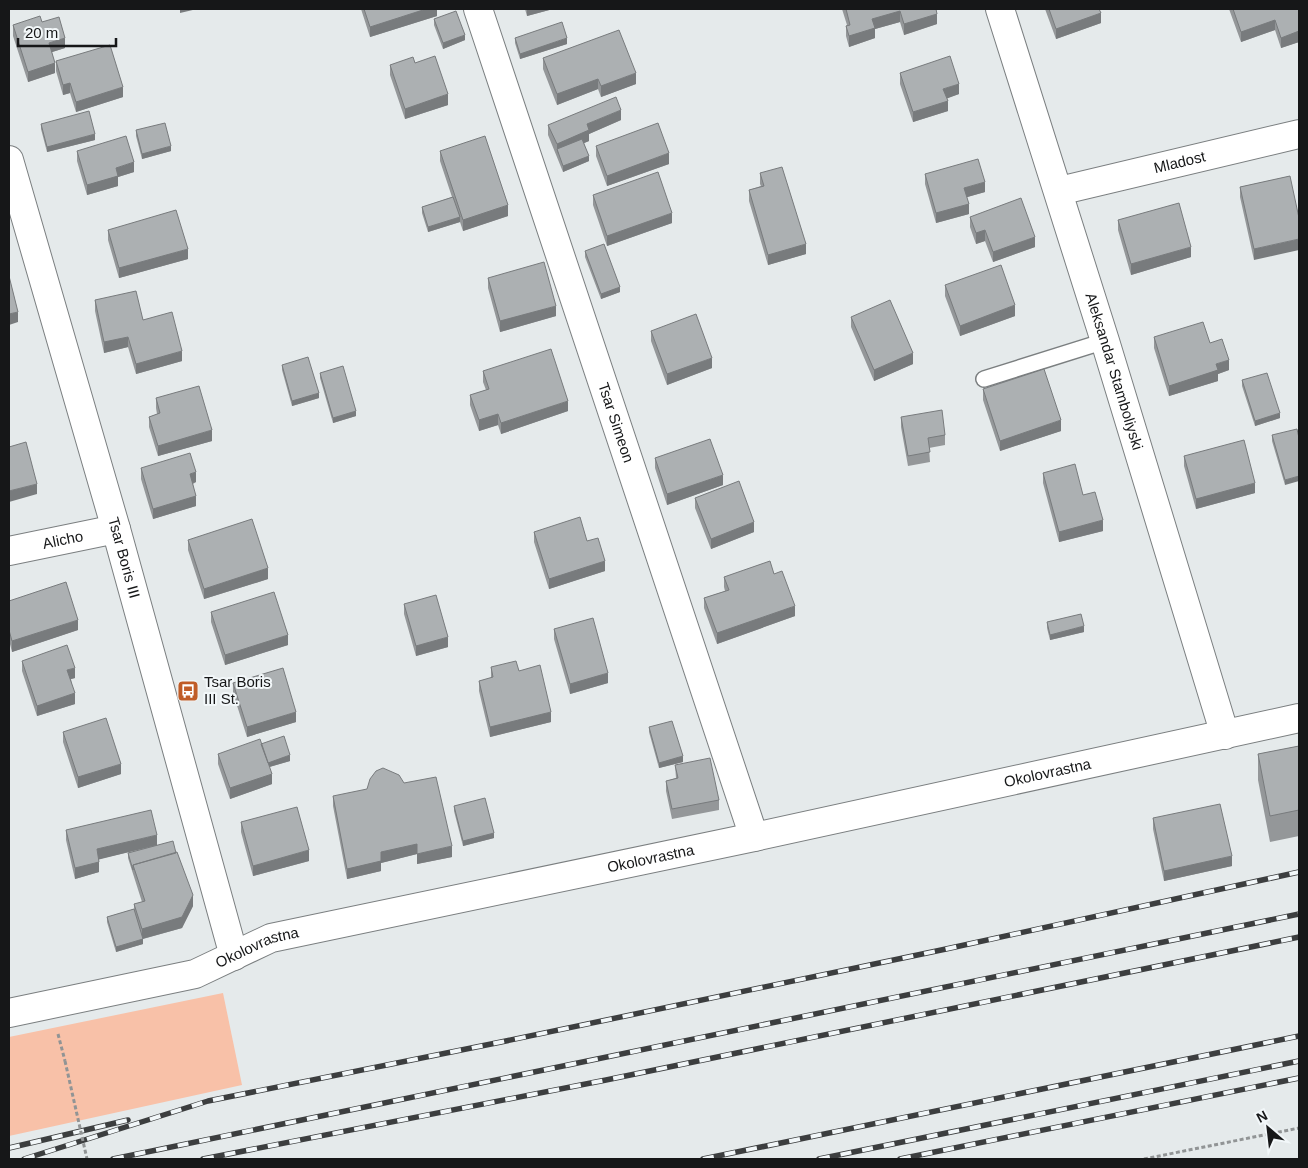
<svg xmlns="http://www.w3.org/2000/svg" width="1308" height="1168" font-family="Helvetica,sans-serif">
	<rect width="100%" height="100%" fill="#e5eaeb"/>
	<!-- green -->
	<path fill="#f8c1a8" d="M223,993L242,1085L9,1136V1037Z"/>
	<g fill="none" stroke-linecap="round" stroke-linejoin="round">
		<!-- lane casing -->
		<g stroke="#7b7f80" stroke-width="18">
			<path id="lane" d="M984,379L1105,341"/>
		</g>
		<!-- street casing -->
		<g stroke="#7b7f80" stroke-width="30">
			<g id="street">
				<path id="s1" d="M478,9L754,837"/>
				<path id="s2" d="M1000,9L1105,341L1225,735"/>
				<path id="s3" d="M9,160L116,529L234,956"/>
				<path id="s4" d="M1059,191L1299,134"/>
				<path id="s5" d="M9,551L116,529"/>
				<path id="s6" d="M9,1013L195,974L271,938L754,837L1299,718"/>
			</g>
		</g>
		<!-- path -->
		<path stroke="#919495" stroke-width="3" stroke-dasharray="4 2.5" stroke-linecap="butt" d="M58,1034L65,1061
			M1144,1159L1299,1128"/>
		<!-- lane -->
		<use href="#lane" stroke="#fff" stroke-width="15"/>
		<!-- street -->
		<use href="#street" stroke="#fff" stroke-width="28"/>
		<!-- rail casing -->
		<g stroke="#3c3e3f" stroke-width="5.5">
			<path id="rail" d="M9,1148L128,1120
				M24,1159L208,1101L501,1042L946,949L1299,872
				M113,1159L1299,914
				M203,1159L606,1080L1299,937
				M703,1159L1299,1036
				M819,1159L1299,1061
				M900,1159L1299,1078"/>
		</g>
		<!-- rail -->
		<use href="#rail" stroke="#f2f7f9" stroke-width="4" stroke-dasharray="11" stroke-linecap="butt"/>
		<!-- path-bridge -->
		<path stroke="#919495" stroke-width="3" stroke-dasharray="4 2.5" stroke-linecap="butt" d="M65,1061L87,1159"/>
	</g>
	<!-- wall -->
	<path fill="#949799" d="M361,9H437V16L370,37Z
		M525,9H553L527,16Z
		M842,9H936L937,24L904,35L900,22L875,29V38L849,47L846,36V26L847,25Z
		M1045,9H1099L1101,23L1056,39Z
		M1229,9H1299V42L1281,48L1275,30L1241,42Z
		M434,19L465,40L443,49L434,25Z
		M42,22L65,48L52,52L55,73L28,82L13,36V25Z
		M515,38L567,44L520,59L515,43Z
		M543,58L636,84L601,97L598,89L557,105L543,69Z
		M56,61L123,97L76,112L70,93L63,95L56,71Z
		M415,63L448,105L405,119L390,75V65Z
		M900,73L959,94L947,98L948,111L913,122L900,84Z
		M621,120L589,134V141L584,143L589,161L563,172L548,135V125Z
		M41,124L95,140L47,152L41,129Z
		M136,130L171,151L142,159L136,136Z
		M596,146L669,164L607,186L596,156Z
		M77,151L134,172L118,177V186L87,195L77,161Z
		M440,151L508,216L463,231L460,222L428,232L422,213V207L452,197L440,161Z
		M760,173L806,254L768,265L749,201V190L761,186L760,184Z
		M925,174L985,192L967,197L969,214L936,223L925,184Z
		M1290,176L1254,260L1240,197V187Z
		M593,195L672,223L607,246L593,205Z
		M970,217L1035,247L993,262L985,241L976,244L970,227Z
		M1118,220L1191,257L1131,275L1118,230Z
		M108,230L188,259L119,278L108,240Z
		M585,251L620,292L601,299L585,257Z
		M488,278L556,316L500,332L488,288Z
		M945,285L1015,316L960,336L945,296Z
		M95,300L143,320L182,361L136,374L128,347L104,353L95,311Z
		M851,317L913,364L874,381L851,327Z
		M651,331L712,368L667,385L651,341Z
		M1154,337L1229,370L1218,374V381L1169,396L1154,348Z
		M282,365L319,398L292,406L282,370Z
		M483,371L568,411L501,434L498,425L479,431L470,405V395L486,390L483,382Z
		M320,373L356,416L333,423L320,378Z
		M1242,380L1280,418L1255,426L1242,386Z
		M983,389L1061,431L1000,451L983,400Z
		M156,398L212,441L158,456L149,427V417L157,414L156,408Z
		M901,417L945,435V445L929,448L930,462L908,466L901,427Z
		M1272,435L1299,438L1285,485L1272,441Z
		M1184,456L1255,493L1196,509L1184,466Z
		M655,458L723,485L667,505L655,468Z
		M141,468L196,482L193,484L196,506L153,519L141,479Z
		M1043,473L1083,495L1103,531L1059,542L1043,483Z
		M695,498L754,532L711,549L695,508Z
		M534,532L587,541L605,571L549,589L534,542Z
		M188,540L268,579L204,599L188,550Z
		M774,574L795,616L717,644L704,608V598L725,591L724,587V577Z
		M9,601L78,630L12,652L9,640Z
		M404,604L448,647L416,656L404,614Z
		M211,612L288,645L225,665L211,622Z
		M1047,622L1084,632L1050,640L1047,628Z
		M554,629L608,683L570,694L554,639Z
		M22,661L75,678L71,679L75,704L37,716L22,671Z
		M491,667L519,671L551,722L490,737L479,691V681L491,678Z
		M233,683L296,722L247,737L233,693Z
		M649,727L683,762L659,768L649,732Z
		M63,732L121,774L78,788L63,742Z
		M261,744L290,761L269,767L272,784L230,799L218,764V754Z
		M1299,746V836L1270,842L1258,780V754Z
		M675,765L719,800V810L672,819L666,791V781L676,778Z
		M333,796L452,857L417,864V854L381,863V871L347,879L333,806Z
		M454,806L494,838L463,846L454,811Z
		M1153,818L1232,866L1164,881L1153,829Z
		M241,822L309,861L253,876L241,832Z
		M66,830L157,845L176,853L193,906L182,928L143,939V944L116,952L107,922V917L134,909V904L142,902L128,858V853L151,847L99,859V872L75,879L66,840Z"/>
	<!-- shaded-wall -->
	<path fill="#787b7d" d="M180,9H197L180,13Z
		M426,9H437V16L370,37V27Z
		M527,9H553L527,16Z
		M900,11V22L875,29V38L849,47V36L872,19Z
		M1101,13V23L1056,39V29Z
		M937,14V24L904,35V24Z
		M1275,20V30L1241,42V32Z
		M1299,31V42L1281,48V38Z
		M465,35V40L443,49V43Z
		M65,38V48L49,53V43Z
		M567,38V44L520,59V54Z
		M55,63V73L28,82V72Z
		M636,73V84L601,97V86Z
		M598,79V89L557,105V94Z
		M70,83V93L63,95V85Z
		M959,84V94L943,100V89Z
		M123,87V97L76,112V102Z
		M448,94V105L405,119V109Z
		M948,101V111L913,122V112Z
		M621,110V120L589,134V141L558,154L557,149V144L587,124Z
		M95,134V140L47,152V147Z
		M171,146V151L142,159V154Z
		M669,153V164L607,186V176Z
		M589,156V161L563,172V166Z
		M134,162V172L118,177V186L87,195V185L116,168Z
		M985,182V192L964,198V188Z
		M969,204V214L936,223V213Z
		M508,205V216L463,231V220Z
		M672,213V223L607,246V236Z
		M460,217V222L428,232V227Z
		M985,230V241L976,244V233Z
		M1035,237V247L993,262V252Z
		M1299,239V250L1254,260V249Z
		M806,244V254L768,265V255Z
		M1191,247V257L1131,275V264Z
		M188,249V259L119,278V268Z
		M620,287V292L601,299V294Z
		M1015,305V316L960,336V326Z
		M556,306V316L500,332V321Z
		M18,312V322L9,325V314Z
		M128,337V347L104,353V342Z
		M182,351V361L136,374V364Z
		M913,353V364L874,381V370Z
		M712,358V368L667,385V374Z
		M1229,360V370L1218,374V381L1169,396V386L1216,364Z
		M319,393V398L292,406V401Z
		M568,401V411L501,434V423Z
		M356,411V416L333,423V418Z
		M1280,413V418L1255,426V421Z
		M498,414V425L479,431V420Z
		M1061,420V431L1000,451V441Z
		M212,430V441L158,456V446Z
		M196,472V482L190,484V474Z
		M723,475V485L667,505V494Z
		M1299,476V481L1285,485V480Z
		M1255,483V493L1196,509V499Z
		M37,484V494L9,502V491Z
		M196,496V506L153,519V509Z
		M1103,520V531L1059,542V532Z
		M754,522V532L711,549V539Z
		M605,561V571L549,589V579Z
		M268,568V579L204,599V589Z
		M795,606V616L717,644V633Z
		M78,620V630L12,652V641Z
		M1084,626V632L1050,640V635Z
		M288,635V645L225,665V655Z
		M448,637V647L416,656V646Z
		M75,668V678L67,680V670Z
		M608,673V683L570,694V684Z
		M75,693V704L37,716V706Z
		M296,712V722L247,737V727Z
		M551,712V722L490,737V727Z
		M290,755V761L266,768V763Z
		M683,756V762L659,768V763Z
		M121,764V774L78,788V777Z
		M272,774V784L230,799V788Z
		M494,833V838L463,846V841Z
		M157,835V845L97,860V849Z
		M417,844V854L381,863V871L347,879V869L381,852Z
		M452,846V857L417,864V854Z
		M309,850V861L253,876V866Z
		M1232,856V866L1164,881V871Z
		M99,862V872L75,879V868Z
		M193,895V906L182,928L142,939V929Z
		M143,939V944L116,952V947Z"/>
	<!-- building -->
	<path fill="#acb0b2" stroke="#787b7d" d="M364,9H426L370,27Z
		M846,9H936L937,14L904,24L900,11L872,19L875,28L849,36L846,26L850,25Z
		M1049,9H1099L1101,13L1056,29Z
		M1233,9H1299V31L1281,38L1275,20L1241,32Z
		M456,11L465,35L443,43L434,19Z
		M40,16L42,22L59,17L65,38L49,43L55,63L28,72L13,25Z
		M562,22L567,38L520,54L515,38Z
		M619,30L636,73L601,86L598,79L557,94L543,58Z
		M110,45L123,87L76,102L70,83L63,85L56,61Z
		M435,56L448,94L405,109L390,65L413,57L415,63Z
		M950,56L959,84L943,89L948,101L913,112L900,73Z
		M616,97L621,110L587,124L589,130L557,144L548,125Z
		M89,111L95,134L47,147L41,124Z
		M165,123L171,146L142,154L136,130Z
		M658,123L669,153L607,176L596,146Z
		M126,136L134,162L116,168L118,176L87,185L77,151Z
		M485,136L508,205L463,220L440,151Z
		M582,139L589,156L563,166L557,149Z
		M978,159L985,182L964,188L969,204L936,213L925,174Z
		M782,167L806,244L768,255L749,190L764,186L760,173Z
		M658,172L672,213L607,236L593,195Z
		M1290,176L1299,218V239L1254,249L1240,187Z
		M453,197L460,217L428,227L422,207Z
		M1021,198L1035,237L993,252L985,230L976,233L970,217Z
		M1179,203L1191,247L1131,264L1118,220Z
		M176,210L188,249L119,268L108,230Z
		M604,244L620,287L601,294L585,251Z
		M544,262L556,306L500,321L488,278Z
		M1001,265L1015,305L960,326L945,285Z
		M9,276L18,312L9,314Z
		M136,291L143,320L172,312L182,351L136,364L128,337L104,342L95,300Z
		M890,300L913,353L874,370L851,317Z
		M696,314L712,358L667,374L651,331Z
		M1203,322L1210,343L1222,339L1229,360L1216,364L1218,370L1169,386L1154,337Z
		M551,349L568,401L501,423L498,414L479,420L470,395L489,389L483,371Z
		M308,357L319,393L292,401L282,365Z
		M343,366L356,411L333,418L320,373Z
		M1044,369L1061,420L1000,441L983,389Z
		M1267,373L1280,413L1255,421L1242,380Z
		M199,386L212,430L158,446L149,417L160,413L156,398Z
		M942,410L945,435L928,438L930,452L908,456L901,417Z
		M1297,429L1299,438V476L1285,480L1272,435Z
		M710,439L723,475L667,494L655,458Z
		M1244,440L1255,483L1196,499L1184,456Z
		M26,442L37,484L9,491V447Z
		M190,453L196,472L190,474L196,496L153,509L141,468Z
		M1075,464L1083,495L1095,492L1103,520L1059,532L1043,473Z
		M739,481L754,522L711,539L695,498Z
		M580,517L587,541L598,538L605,561L549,579L534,532Z
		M252,519L268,568L204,589L188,540Z
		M770,561L774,574L782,571L795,606L717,633L704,598L729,590L724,577Z
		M66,582L78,620L12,641L9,630V601Z
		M274,592L288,635L225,655L211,612Z
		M436,595L448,637L416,646L404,604Z
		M1081,614L1084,626L1050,635L1047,622Z
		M593,618L608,673L570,684L554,629Z
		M67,645L75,668L67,670L75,693L37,706L22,661Z
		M516,661L519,671L540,665L551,712L490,727L479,681L493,677L491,667Z
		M283,668L296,712L247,727L233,683Z
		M106,718L121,764L78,777L63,732Z
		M672,721L683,756L659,763L649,727Z
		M284,736L290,755L268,763L261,744Z
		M260,739L272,774L230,788L218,754Z
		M1299,746V810L1270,816L1258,754Z
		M710,758L719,800L672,809L666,781L678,778L675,765Z
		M383,768L399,775L404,783L436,777L452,846L417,854V844L381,852V861L347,869L333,796L367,789L370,779L376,771Z
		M485,798L494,833L463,841L454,806Z
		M1220,804L1232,856L1164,871L1153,818Z
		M297,807L309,850L253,866L241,822Z
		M151,810L157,835L97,849L99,862L75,868L66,830Z
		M173,841L176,853L133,865V870L128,853Z
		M177,852L193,895L182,917L142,929L134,904L145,901L133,865Z
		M134,909L143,939L116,947L107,917Z"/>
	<!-- icons -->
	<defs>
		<g id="bus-square" transform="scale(1.125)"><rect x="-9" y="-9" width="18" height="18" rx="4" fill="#c05c27" stroke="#f2f7f9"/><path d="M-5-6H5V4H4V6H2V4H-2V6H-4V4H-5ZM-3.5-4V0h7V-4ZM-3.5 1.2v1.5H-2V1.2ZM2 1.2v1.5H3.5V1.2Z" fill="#fff"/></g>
	</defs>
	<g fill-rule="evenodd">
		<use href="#bus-square" x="188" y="691"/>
	</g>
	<g text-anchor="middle" stroke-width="4" stroke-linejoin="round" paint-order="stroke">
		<!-- street labels -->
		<g font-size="15" fill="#161718" stroke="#f2f7f9">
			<text dy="5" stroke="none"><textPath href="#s4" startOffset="124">Mladost</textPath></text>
			<text dy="5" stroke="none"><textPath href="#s2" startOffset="380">Aleksandar Stamboliyski</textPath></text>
			<text dy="5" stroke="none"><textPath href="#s1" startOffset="436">Tsar Simeon</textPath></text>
			<text dy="5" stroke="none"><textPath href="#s5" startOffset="55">Alicho</textPath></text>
			<text dy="5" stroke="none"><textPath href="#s3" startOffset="414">Tsar Boris III</textPath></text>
			<text dy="5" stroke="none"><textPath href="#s6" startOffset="1068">Okolovrastna</textPath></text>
			<text dy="5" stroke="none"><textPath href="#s6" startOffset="662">Okolovrastna</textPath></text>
			<text dy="5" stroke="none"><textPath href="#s6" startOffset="258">Okolovrastna</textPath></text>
		</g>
		<!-- poi labels -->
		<g font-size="15" fill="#161718" stroke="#f2f7f9" text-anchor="start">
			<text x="204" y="687">Tsar Boris<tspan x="204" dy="17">III St.</tspan></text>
		</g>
	</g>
	<!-- border -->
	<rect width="1308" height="1168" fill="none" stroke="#161718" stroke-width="20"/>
	<!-- north arrow -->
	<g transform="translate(1268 1128) rotate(332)" stroke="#f2f7f9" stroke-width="4" paint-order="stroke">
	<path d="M0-4L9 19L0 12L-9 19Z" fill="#161718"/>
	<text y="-8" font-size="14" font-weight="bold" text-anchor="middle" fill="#161718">N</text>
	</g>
	<!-- scale -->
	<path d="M18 38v8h98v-8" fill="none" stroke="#161718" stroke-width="2.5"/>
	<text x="25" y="38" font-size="15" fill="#161718" stroke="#f2f7f9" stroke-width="4" paint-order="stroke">20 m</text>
</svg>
